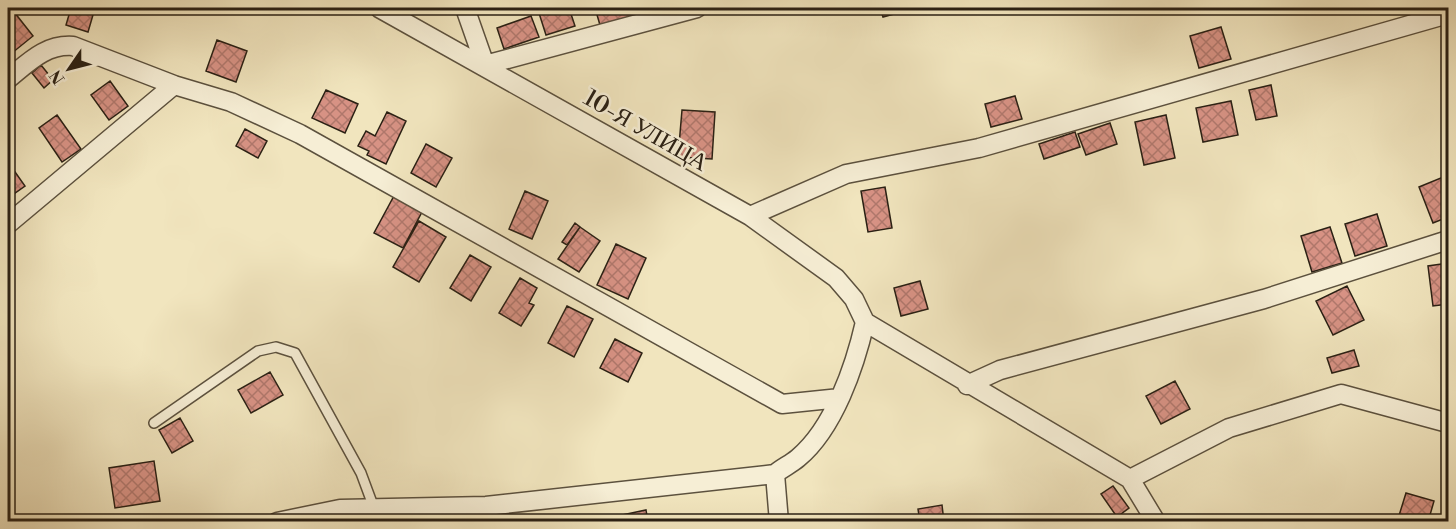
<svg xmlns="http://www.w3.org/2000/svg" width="1456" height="529" font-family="'Libre Bodoni',serif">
	<defs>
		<pattern id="building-cross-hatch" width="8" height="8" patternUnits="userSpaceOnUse" patternTransform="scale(1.5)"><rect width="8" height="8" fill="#d79284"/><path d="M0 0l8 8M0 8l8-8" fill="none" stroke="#af776b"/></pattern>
	</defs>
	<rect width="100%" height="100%" fill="#f1e5be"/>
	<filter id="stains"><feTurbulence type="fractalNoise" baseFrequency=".00333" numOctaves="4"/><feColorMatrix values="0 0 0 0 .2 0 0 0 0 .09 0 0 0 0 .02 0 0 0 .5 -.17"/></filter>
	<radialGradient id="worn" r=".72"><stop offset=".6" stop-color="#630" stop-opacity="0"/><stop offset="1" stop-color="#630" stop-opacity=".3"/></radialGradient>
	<!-- building -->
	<path fill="url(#building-cross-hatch)" stroke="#2a2014" stroke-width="1.5" d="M8,8H11L33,36L12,53L8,47Z
		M71,8H95L88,32L66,25Z
		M544,8H569L575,26L546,35L538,10Z
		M595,8H649L650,11L600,25Z
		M880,8H904L905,11L883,17Z
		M531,16L539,37L504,49L497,28Z
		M1221,27L1231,59L1199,68L1190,36Z
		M217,40L247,51L236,82L206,71Z
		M41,65L53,80L44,88L32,73Z
		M110,81L128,106L109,120L91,95Z
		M1271,85L1277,116L1256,120L1249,90Z
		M326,90L358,104L345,133L312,118Z
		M1015,96L1022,119L991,127L985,104Z
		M1231,101L1238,135L1203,142L1196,108Z
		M682,110L715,112L712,159L678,157Z
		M387,112L406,121L386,164L367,155L369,151L358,146L366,131L375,136Z
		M57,115L81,149L62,162L39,128Z
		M1166,115L1175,158L1144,165L1135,122Z
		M1110,123L1117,144L1086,155L1078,134Z
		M245,129L267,141L258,158L236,146Z
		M1075,132L1080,147L1044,159L1039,144Z
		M426,144L452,158L436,187L411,173Z
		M8,162L25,186L8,198Z
		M1448,175V217L1433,223L1419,187Z
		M885,187L892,228L868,232L861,191Z
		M525,191L548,201L532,239L509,229Z
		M395,194L423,210L403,248L374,233Z
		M1377,214L1387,246L1355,256L1345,224Z
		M419,221L446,237L419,282L393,267Z
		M575,223L580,227L567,245L562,242Z
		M580,227L600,241L579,272L558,259Z
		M1330,227L1342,263L1312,272L1301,236Z
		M616,244L646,258L628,299L597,285Z
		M470,255L491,267L471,301L450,288Z
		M1448,263V304L1433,306L1428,266Z
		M520,278L537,288L529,303L534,305L521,326L499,313Z
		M920,281L928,309L901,316L894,288Z
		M1347,286L1364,320L1333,335L1316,301Z
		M567,306L593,319L574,357L548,343Z
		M615,339L642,353L628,382L600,368Z
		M1354,350L1359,366L1332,373L1327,358Z
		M270,372L283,395L251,413L238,390Z
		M1175,381L1190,409L1161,424L1146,396Z
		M180,418L193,441L172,453L159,430Z
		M154,461L160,501L115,508L109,468Z
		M1113,486L1129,508L1117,517L1101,494Z
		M1406,493L1434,501L1428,522H1397Z
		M942,505L944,522H920L918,509Z
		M646,510L648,522H618L617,516Z
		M723,516V522H680L679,518Z
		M1035,518V522H984V521Z"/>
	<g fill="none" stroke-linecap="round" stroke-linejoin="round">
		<!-- lane casing -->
		<g stroke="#5c513e" stroke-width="12">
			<path id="lane" d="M154,423L258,351L276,347L295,353L361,473L374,508"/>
		</g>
		<!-- street casing -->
		<g stroke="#5c513e" stroke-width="21">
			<path id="street" d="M379,8L750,216L836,278L854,299L865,322
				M465,8L485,65L697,8
				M8,79C28,63 45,44 73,46L174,85L231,102L300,134L782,404L840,398
				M750,216L846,174L979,148L1448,14
				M8,224L174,85
				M865,322L1130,479L1229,428L1341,394L1448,423
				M967,385L1000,370L1264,299L1448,240
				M775,474L779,522
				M1130,479L1156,522
				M277,522L340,509L486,506L775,474C782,468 791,464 798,458C834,428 855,366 865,322"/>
		</g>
		<!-- lane -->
		<use href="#lane" stroke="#f6eed5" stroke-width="9"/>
		<!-- street -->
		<use href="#street" stroke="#f6eed5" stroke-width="18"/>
	</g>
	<g text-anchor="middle" stroke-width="5" stroke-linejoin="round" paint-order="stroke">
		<!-- street labels -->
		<g font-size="24" fill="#2a2014" stroke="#f6eed5">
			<text transform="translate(646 130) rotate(30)" y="8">10-Я УЛИЦА</text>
		</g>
	</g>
	<!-- margin -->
	<rect width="1456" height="529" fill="none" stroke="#f1e5be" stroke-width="30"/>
	<rect x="9" y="9" width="1438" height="511" fill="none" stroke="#2a2014" stroke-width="3"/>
	<rect x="15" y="15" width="1426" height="499" fill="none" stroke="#2a2014" stroke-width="1.5"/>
	<!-- north arrow -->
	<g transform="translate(69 69) rotate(235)" stroke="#f6eed5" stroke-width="4.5" paint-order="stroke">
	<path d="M0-4.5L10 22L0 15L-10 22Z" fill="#2a2014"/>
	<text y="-9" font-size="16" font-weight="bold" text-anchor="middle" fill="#2a2014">N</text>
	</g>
	<rect width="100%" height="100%" filter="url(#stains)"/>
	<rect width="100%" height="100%" fill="url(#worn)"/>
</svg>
